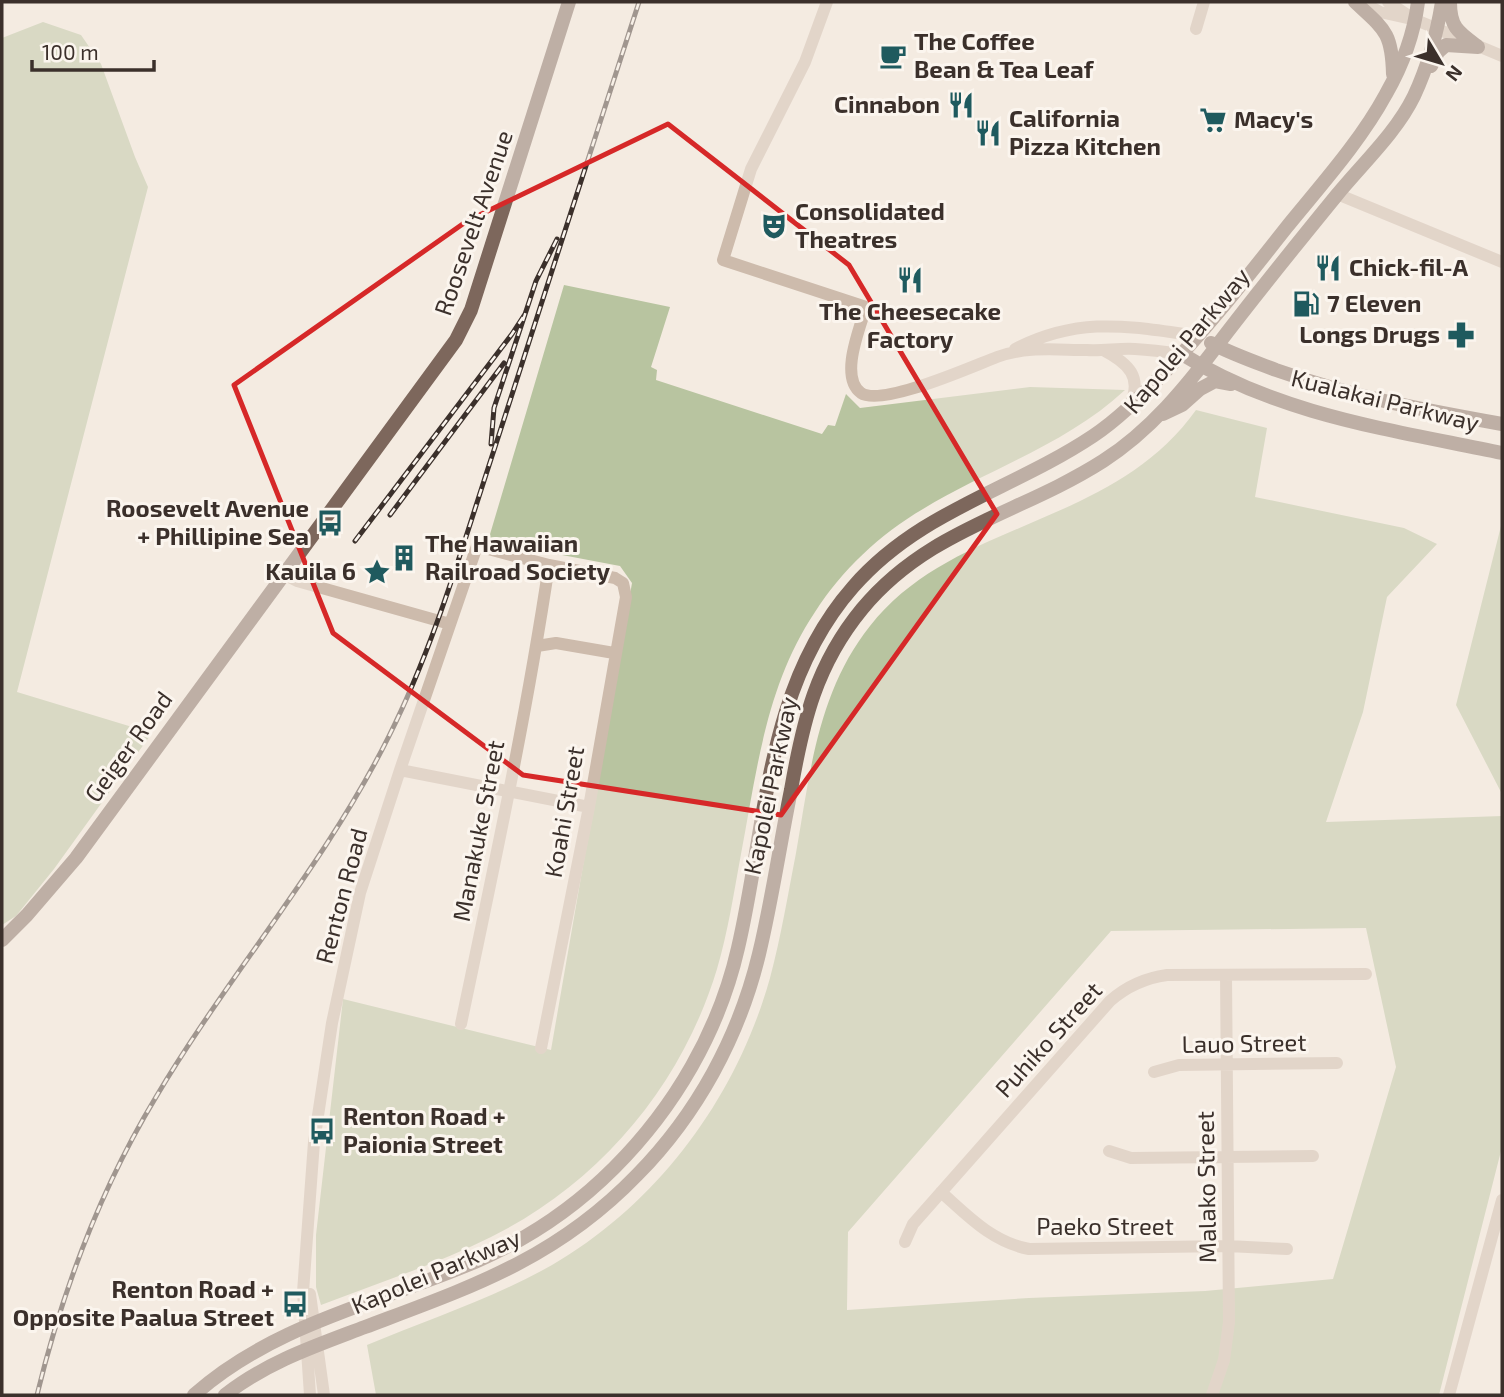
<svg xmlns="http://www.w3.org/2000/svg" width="1504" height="1397" font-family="'Exo 2',sans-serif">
	<rect width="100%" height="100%" fill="#f4ebe1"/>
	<!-- green -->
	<path fill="#b8c4a0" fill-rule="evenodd" d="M43,22L81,35L101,64L135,157L148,187L17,692L152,733L54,869L16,916L2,925V38Z
		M564,285L670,307L651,367L657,370L656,380L822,434L828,425L835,426L846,394L860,408L1030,387L1125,390C1067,444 991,468 923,509C880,534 842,570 815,612C766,685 757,770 741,854C734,892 728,932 717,969C682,1085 600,1183 491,1237C437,1264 378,1283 321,1305L316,1287V1235L343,999L551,1050L632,583L620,566L488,541Z
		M1196,410L1267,428L1255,497L1404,528L1437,544L1387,597L1363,712L1326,822L1502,816V1147L1439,1395H376L367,1345C429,1319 494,1298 552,1265C659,1203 737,1096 770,978C781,937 788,894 796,853C810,773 818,691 870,626C954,519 1112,528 1196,410ZM1366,928L1396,1067L1333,1279L1205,1291L1029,1298L847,1310L848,1232L1111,931Z
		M1502,522V794L1456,705Z"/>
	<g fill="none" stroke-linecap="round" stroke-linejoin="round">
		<!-- minor -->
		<path stroke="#cdbbac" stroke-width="12" d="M827,2L805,62L751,169L723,260L866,307C860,328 839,377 861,393C882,407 973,366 997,357C1027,346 1056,350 1087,350C1103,351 1119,348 1135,349C1151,350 1167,352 1182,354
			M1362,2L1380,12L1416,20L1502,56
			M1388,2L1415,20
			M1196,29L1204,2
			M1337,194L1502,262
			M1015,349C1082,315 1130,327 1199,336
			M1103,350C1128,363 1144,377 1129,407
			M283,574L297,581L450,624
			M537,646L556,643L614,653
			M400,770L589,807
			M461,1024C493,871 526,719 549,565
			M1154,1072L1179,1065L1337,1063
			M1109,1151L1131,1158L1313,1156
			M941,1192C968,1216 992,1242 1029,1249L1228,1246L1287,1249
			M905,1242L913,1224L1110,1001C1127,986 1145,978 1167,975L1366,974
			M310,1294L324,1395
			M310,1395L303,1292L314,1142L332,1023L360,893L400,770L477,546L549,565L615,578L623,583L626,597L589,807L541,1048
			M1212,1395L1224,1360L1229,1322L1226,975
			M1449,1395L1502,1200"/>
		<!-- major -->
		<path stroke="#7d675c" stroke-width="14" d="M1355,2C1384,29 1392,32 1393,74
			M1450,2C1450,27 1458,32 1477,46
			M1431,66L1438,52L1446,45L1478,47
			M1211,343C1232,354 1255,362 1276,370C1352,397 1424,410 1502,424
			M1182,354C1278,415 1393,430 1502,453
			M1163,414L1182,405L1200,389L1215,381L1231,384
			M2,940L27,915L76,858L456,340L471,310L569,2
			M194,1395C273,1324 382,1302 477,1261C528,1239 575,1207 614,1168C675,1107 719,1031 738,948C767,825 765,687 853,587C919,511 1012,490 1093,436C1117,420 1138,399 1159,378C1205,331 1245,280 1286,228C1320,186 1360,142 1386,94C1402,66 1414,33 1418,2
			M225,1395C267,1362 315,1346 365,1327C471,1287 556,1259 637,1175C697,1114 739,1037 759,954C772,900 780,844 791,790C803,721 816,665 862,609C928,529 1020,514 1103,461C1150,431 1186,387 1219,343C1257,293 1296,245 1336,196C1362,164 1396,133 1414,96C1428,66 1437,33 1442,2"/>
		<!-- rail casing -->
		<g stroke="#3b302b" stroke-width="5">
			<path id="rail" d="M491,444L494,408L536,281L557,239
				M390,515L504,363
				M355,541L512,334L525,314
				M37,1395C62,1292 101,1188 156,1097C229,974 325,865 389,736C435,644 463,544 495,447C543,299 591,150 639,2"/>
		</g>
		<!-- rail -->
		<use href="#rail" stroke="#fbf5ee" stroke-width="2.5" stroke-dasharray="8" stroke-linecap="butt"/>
	</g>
	<!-- marked area -->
	<path d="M0 0H1504V1397H0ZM668,124L849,265L997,514L781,815L523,775L333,633L234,385L467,221Z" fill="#f4ebe1" fill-opacity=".55" fill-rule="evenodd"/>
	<path fill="none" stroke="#d62828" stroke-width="5" stroke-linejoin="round" d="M668,124L849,265L997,514L781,815L523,775L333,633L234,385L467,221Z"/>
	<!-- icons -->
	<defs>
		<g id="cafe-bare" transform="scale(2.1)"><path d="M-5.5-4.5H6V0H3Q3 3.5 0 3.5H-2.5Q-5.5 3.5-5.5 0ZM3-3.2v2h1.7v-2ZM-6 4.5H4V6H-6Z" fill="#1f5a5e" stroke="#fbf5ee" stroke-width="2.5" paint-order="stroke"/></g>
		<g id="restaurant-bare" transform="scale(2.1)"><path d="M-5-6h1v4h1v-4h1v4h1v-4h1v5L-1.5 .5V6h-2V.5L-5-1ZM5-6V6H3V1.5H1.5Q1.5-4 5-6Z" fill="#1f5a5e" stroke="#fbf5ee" stroke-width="2.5" paint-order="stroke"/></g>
		<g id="supermarket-bare" transform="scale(2.1)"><path d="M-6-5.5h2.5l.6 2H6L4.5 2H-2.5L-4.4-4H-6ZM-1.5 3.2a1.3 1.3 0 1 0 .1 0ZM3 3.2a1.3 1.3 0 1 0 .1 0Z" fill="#1f5a5e" stroke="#fbf5ee" stroke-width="2.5" paint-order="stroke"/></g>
		<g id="theatre-bare" transform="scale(2.1)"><path d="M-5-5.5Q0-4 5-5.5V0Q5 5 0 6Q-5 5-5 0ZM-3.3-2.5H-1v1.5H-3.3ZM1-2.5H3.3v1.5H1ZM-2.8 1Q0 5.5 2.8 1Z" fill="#1f5a5e" stroke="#fbf5ee" stroke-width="2.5" paint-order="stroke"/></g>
		<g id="fuel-bare" transform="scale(2.1)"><path d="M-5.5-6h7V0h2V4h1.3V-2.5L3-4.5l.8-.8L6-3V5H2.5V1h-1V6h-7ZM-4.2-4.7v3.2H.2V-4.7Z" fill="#1f5a5e" stroke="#fbf5ee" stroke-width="2.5" paint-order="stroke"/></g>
		<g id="pharmacy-bare" transform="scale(2.1)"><path d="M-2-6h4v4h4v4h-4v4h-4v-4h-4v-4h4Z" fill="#1f5a5e" stroke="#fbf5ee" stroke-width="2.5" paint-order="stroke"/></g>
		<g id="bus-bare" transform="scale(2.1)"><path d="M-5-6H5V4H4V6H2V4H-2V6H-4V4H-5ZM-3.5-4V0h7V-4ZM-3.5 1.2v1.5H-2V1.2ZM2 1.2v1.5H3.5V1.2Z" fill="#1f5a5e" stroke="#fbf5ee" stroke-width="2.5" paint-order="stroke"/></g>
		<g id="building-bare" transform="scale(2.1)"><path d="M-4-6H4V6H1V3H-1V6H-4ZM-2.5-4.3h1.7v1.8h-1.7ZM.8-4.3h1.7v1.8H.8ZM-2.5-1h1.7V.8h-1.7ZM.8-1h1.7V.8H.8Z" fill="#1f5a5e" stroke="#fbf5ee" stroke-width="2.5" paint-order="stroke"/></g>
		<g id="sight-bare" transform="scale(2.1)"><path d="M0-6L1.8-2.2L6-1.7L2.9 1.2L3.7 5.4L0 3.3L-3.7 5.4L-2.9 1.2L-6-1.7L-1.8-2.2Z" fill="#1f5a5e" stroke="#fbf5ee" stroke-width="2.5" paint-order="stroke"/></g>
	</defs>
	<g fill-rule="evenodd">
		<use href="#cafe-bare" x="893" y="56"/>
		<use href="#restaurant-bare" x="961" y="105"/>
		<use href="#supermarket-bare" x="1213" y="120"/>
		<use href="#restaurant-bare" x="988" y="133"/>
		<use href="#theatre-bare" x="774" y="226"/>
		<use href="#restaurant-bare" x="1328" y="268"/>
		<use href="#restaurant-bare" x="910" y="280"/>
		<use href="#fuel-bare" x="1306" y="304"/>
		<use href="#pharmacy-bare" x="1461" y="335"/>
		<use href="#bus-bare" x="330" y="523"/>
		<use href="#building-bare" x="404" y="558"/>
		<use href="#sight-bare" x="377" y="572"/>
		<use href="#bus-bare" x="322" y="1131"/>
		<use href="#bus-bare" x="295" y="1304"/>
	</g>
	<g text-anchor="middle" stroke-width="6" stroke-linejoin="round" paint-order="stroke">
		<!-- poi labels -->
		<g font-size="24" font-weight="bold" fill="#3b302b" stroke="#fbf5ee" text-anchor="start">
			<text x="914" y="50">The Coffee<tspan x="914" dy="28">Bean &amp; Tea Leaf</tspan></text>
			<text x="940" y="113" text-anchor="end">Cinnabon</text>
			<text x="1009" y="127">California<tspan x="1009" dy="28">Pizza Kitchen</tspan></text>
			<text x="1234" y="128">Macy's</text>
			<text x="795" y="220">Consolidated<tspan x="795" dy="28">Theatres</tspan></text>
			<text x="1349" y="276">Chick-fil-A</text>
			<text x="1327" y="312">7 Eleven</text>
			<text x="910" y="320" text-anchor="middle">The Cheesecake<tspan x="910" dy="28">Factory</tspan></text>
			<text x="1440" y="343" text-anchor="end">Longs Drugs</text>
			<text x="309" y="517" text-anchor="end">Roosevelt Avenue<tspan x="309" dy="28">+ Phillipine Sea</tspan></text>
			<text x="425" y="552">The Hawaiian<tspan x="425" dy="28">Railroad Society</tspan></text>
			<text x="356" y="580" text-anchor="end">Kauila 6</text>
			<text x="343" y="1125">Renton Road +<tspan x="343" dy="28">Paionia Street</tspan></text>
			<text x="274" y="1298" text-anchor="end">Renton Road +<tspan x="274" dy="28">Opposite Paalua Street</tspan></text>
		</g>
		<!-- street labels -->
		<g font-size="24" fill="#3b302b" stroke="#fbf5ee">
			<text transform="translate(474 223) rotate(-71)" y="8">Roosevelt Avenue</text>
			<text transform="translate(1187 341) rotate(-50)" y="8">Kapolei Parkway</text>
			<text transform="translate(1385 401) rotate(14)" y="8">Kualakai Parkway</text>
			<text transform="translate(129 747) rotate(-54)" y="8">Geiger Road</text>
			<text transform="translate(771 786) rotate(-78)" y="8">Kapolei Parkway</text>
			<text transform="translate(565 812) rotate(-80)" y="8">Koahi Street</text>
			<text transform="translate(479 831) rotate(-79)" y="8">Manakuke Street</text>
			<text transform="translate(342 896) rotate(-75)" y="8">Renton Road</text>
			<text transform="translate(1049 1040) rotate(-48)" y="8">Puhiko Street</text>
			<text transform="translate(1244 1044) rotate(-1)" y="8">Lauo Street</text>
			<text transform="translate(1207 1187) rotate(-91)" y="8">Malako Street</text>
			<text x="1105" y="1235">Paeko Street</text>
			<text transform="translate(436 1272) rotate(-23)" y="8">Kapolei Parkway</text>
		</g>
	</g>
	<!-- border -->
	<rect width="1504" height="1397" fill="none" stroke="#3b302b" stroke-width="7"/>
	<!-- north arrow -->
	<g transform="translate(1441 63) rotate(128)" stroke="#fbf5ee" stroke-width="5" paint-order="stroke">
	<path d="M0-5L12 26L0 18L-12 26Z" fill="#3b302b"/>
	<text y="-10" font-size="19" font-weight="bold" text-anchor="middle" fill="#3b302b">N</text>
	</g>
	<!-- scale -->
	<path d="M32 60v10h122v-10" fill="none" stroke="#3b302b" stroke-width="3.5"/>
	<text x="42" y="60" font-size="21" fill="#3b302b" stroke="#fbf5ee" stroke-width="5" paint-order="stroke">100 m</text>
</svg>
